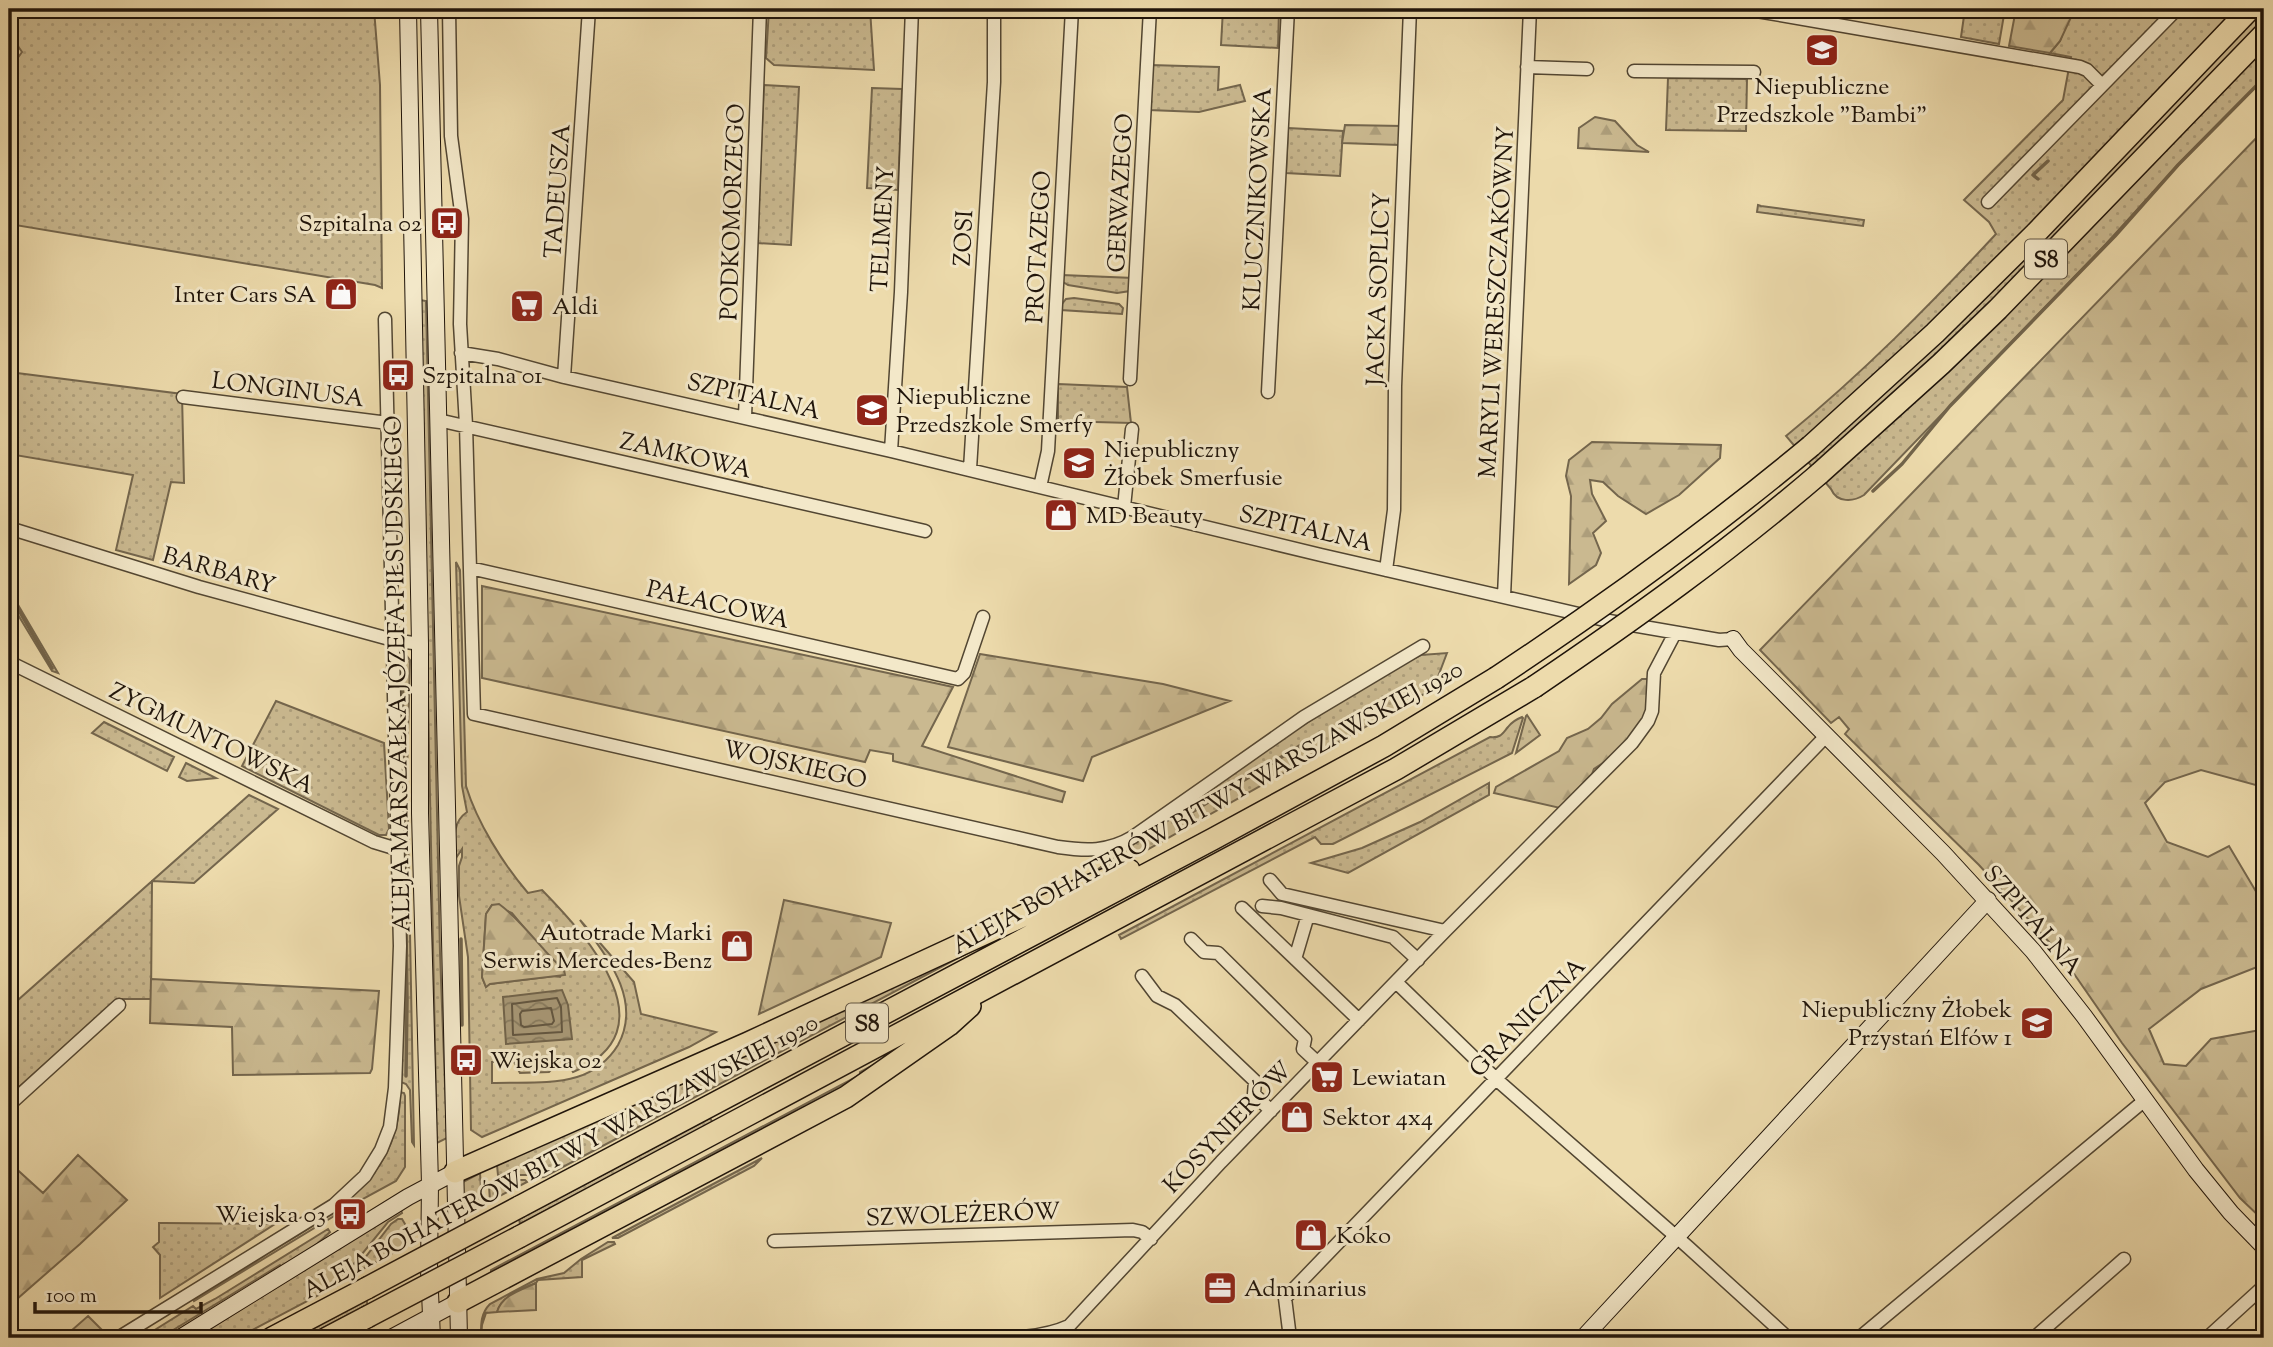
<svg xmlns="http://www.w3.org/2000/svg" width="2273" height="1347" font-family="'Sorts Mill Goudy',serif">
	<defs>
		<pattern id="grass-dots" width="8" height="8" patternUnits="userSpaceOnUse" patternTransform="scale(1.75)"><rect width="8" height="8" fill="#cab990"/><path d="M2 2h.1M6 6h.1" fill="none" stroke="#ad9e7b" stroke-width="1.8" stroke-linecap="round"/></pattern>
		<pattern id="forest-firs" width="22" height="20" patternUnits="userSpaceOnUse" patternTransform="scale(1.75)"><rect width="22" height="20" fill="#cab990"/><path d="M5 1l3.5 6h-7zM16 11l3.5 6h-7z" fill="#ad9e7b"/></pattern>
		<pattern id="water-waves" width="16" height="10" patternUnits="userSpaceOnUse" patternTransform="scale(1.75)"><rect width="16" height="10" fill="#a79775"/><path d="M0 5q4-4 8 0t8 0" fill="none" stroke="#877a5e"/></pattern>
	</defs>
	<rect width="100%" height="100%" fill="#eddbac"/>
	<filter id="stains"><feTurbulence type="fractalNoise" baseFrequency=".00286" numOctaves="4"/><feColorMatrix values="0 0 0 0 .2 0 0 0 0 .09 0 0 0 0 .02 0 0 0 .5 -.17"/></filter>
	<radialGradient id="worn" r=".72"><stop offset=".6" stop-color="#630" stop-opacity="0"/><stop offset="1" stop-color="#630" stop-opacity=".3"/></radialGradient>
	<!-- grass -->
	<path fill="url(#grass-dots)" stroke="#74664d" stroke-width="2" fill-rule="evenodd" d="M9,9H374L380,85L382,288L375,285L9,224V70L22,52L9,33Z
		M769,9H870L874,70L774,65L766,58Z
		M1223,9H1279L1278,48L1221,45Z
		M1965,9H2005L1999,44L1961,37Z
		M2114,9H2264V78L2178,165L2105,245L1864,495C1853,502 1837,503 1831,489L1786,436C1862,374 1930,305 1996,234L1989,222L1964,200L2063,100L2071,57L2050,53L2060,41L2069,17C2083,9 2099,18 2114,9Z
		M1150,65L1219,67L1218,90L1240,85L1245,101L1199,112L1149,110Z
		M1668,78L1747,79L1746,131L1666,130Z
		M764,85L799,87L791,245L757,243Z
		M872,88L902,89L898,190L867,188Z
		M1288,128L1343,131L1340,176L1286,173Z
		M1758,205L1761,206L1864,220L1863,226L1757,212Z
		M1062,275L1133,278L1130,291L1117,293L1068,285L1063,282Z
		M1074,298L1119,304L1123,308L1122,314L1061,310L1062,304L1066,299Z
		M420,300L426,301L440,953L447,1138L437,1143Z
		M9,372L182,394L184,483L171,482L153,560L116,550L133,475L9,454Z
		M1058,384L1127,387L1131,423L1058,421Z
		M456,562L460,570L466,786C477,822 503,864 528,893L542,890C587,936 673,1030 573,1072L569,1064L560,1060L549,1072L520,1073L514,1062H492V1083C520,1082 551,1085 577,1077C594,1072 609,1060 618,1045C643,999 606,956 580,920L634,982L641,1014L716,1032L689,1047L482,1137L471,1130L468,957L459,896V866L462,857V849L456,858C455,840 451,823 467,812L462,786ZM492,905L512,913L549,958L564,970L560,977L555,976L489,984L486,987L482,977L486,914Z
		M9,590L14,598L58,673L52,671L9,600Z
		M1447,653L1436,682L1438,686L1136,856L1084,879L1292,732L1400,665L1421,655Z
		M405,654L410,660L407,775L414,1145L412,1142L410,1090L406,1084L401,1082L399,657Z
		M276,701L384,743L389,829L386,835H379L242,766Z
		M1527,715L1540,735L1516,753L1526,716Z
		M1522,717L1523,718L1512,753L1333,844H1321L1315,837L1121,939L1119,935L1490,737C1501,738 1502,734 1508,727C1511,723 1517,719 1522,717Z
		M104,722L174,757L167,771L92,733Z
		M186,763L216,778L187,781L179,777Z
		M1489,783V795L1348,873L1311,863L1362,848L1420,822Z
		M249,795L278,809L194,883L152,881L151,999H117L9,1096V1008Z
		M1011,930L544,1177L537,1178L530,1175H498L497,1165Z
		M894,1054L865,1076L491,1278V1270L860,1075V1072Z
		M400,1092L404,1093L405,1096V1167L396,1181L359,1201L194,1301L193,1299C220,1286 245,1268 270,1252C335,1212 401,1178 400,1092Z
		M710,1118L713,1123L520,1224L519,1219Z
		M762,1158L754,1166L618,1238H612Z
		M480,1173L482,1205L463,1216V1182Z
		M494,1180H525L527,1182L490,1201L489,1186Z
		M401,1210L402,1213L388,1222L353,1265V1277L237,1338H195Z
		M398,1219H402L405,1224L406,1246L361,1270L358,1267L391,1224Z
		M159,1223H164L275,1224L160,1298V1255L153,1247L159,1242Z
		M328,1229L330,1232L315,1246L282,1267L280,1265L160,1338H142L193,1306L196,1309L215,1299Z
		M614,1242L615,1244L582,1260V1277L538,1280L536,1283C521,1290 502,1295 497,1312L486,1313L482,1325L481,1338C481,1326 480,1314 490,1304L537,1279L564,1273L581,1259L608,1242Z
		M367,1300V1305L304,1338H295Z"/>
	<!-- forest -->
	<path fill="url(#forest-firs)" stroke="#74664d" stroke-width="2" d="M2016,9H2114C2101,18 2086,12 2072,15L2060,41L2050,53L2009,46Z
		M1595,117L1615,121L1637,145L1649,152L1578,148L1579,128Z
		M1345,125L1402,126L1399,145L1342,143Z
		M2264,130V801L2256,785L2201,770L2165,782L2145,803L2167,842L2208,857L2229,846L2264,905V980L2257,967L2201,989L2149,1029L2164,1064L2186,1066L2211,1039L2260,1030L2264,1031V1221L2240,1198L2122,1043L2061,955L1979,865L1845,734L1849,729L1839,717L1831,723L1760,650Z
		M1592,442L1721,445L1720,458L1679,495L1646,514L1618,496L1603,482L1590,480L1592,494L1606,521L1593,533L1601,553L1596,565L1569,584L1571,496L1566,476L1569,460Z
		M482,586L953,687L922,746L1065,792L1062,802L893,761V754L870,750L865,762L482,678Z
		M980,654L1163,684L1230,701L1092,757L1083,781L948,747Z
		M1642,679H1650L1645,716L1636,731L1606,761L1594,769L1592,774L1560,808L1494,793L1496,787L1559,751L1567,738L1588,729L1601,718L1612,704Z
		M784,900L891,923L881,957L759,1014Z
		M499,904C524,922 541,950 564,970L565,975L490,984L486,987L482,977L486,914L492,905Z
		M151,979L379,991L372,1069L370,1073L233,1075L232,1027L150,1023Z
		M78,1155L127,1200L80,1244L9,1306V1168L12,1165L43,1193Z
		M536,1283V1310L497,1312C502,1295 521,1290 536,1283Z
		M88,1316L106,1334L98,1338H63Z"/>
	<!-- water -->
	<path fill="url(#water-waves)" stroke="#71634a" stroke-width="2" d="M562,990L568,1005L572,1039L506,1044L503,997Z"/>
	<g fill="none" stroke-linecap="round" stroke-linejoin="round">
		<!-- shore -->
		<path stroke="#635640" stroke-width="2" d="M557,998L561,1007L562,1032L513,1035L512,1004Z
			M551,1008L554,1021L552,1024L524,1027L521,1025L520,1014L522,1011Z"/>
		<!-- stream -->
		<path stroke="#71634a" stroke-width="3.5" d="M2038,179L2033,175L2048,161
			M1873,491L1902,464L1950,406L2115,236L2178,165L2264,78
			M9,593L52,668
			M402,662L407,1000L406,1076
			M1187,815L1316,736L1317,739
			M461,939L462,1025"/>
		<!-- street casing -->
		<g stroke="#524632" stroke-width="15">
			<path id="street" d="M449,9L451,136L462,219L460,324L466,425L474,714L1058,847C1086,851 1108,852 1133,837L1304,717L1423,646
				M1757,11L2080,67L2087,70L2102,85
				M1527,67L1587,69
				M1634,71L1754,72
				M1988,202L2177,9
				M461,353L498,359L564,377L891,451L1321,555L1609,621L1719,640L1733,639
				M564,377L589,9
				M1130,379L1150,9
				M1268,392L1288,9
				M183,397L388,423
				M745,417L760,9
				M438,420L925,531
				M891,451L901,292L912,9
				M970,469L994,82V9
				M1040,487L1048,451L1072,9
				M1124,507L1132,429
				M9,528L199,587L393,640L420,644
				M470,568L958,679L964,673L983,617
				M1386,570L1394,510L1395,386L1410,9
				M1504,596L1530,9
				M9,662L374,842L397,849
				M1270,880L1282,894L1445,931
				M1262,906L1281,908L1393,937L1418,960
				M1242,908L1359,1020
				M1191,939L1204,952L1218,953L1305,1039L1303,1049L1318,1063
				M1295,959L1308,915
				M1142,976L1157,996L1175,1005L1255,1081L1254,1094L1271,1111
				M1396,982L1496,1079L1688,1247L1788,1338
				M9,1105L119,1005
				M774,1241L1133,1230L1142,1232L1151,1239
				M118,1338L334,1205L365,1176L381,1150L390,1127L395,1088L400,946L385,319
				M959,1338C996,1337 1036,1341 1069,1326L1221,1162L1445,931L1632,743L1648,721L1652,711L1654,673L1675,633
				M1290,1338L1285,1298L1827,735
				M1859,1338L2145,1100
				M2034,1338L2124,1259
				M2207,1338L2264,1286"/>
		</g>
		<!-- secondary casing -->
		<g stroke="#1f140a" stroke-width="18">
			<path id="secondary" d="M408,9L420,644V813L430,1184L429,1270L432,1338
				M429,9L459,1338
				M1733,639L1741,650L1943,853L2033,951L2084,1016L2196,1170L2231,1213L2264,1247
				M180,1338L408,1197L455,1172
				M391,1338L458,1302
				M1583,1338L1988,900"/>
		</g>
		<!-- highway casing -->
		<g stroke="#1f140a" stroke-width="24">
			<path id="highway" d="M1811,446L1935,333L2036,233L2250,9
				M1819,474L1941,364L1998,309L2264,34
				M455,1172L748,1043L1081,889L1129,870
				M519,1207L1213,839L1384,746L1496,678
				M519,1237L1396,769L1534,687
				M458,1302L846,1097L949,1025L970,1006
				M272,1338L367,1288
				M327,1338L367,1317"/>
		</g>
		<!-- street -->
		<use href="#street" stroke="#f3e8c9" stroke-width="12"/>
		<!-- secondary -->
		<use href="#secondary" stroke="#f3e8c9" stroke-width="16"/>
		<!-- highway -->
		<use href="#highway" stroke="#eddbac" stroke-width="21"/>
		<!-- highway-bridge casing -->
		<g stroke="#1f140a" stroke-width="24" stroke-linecap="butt">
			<path id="highway-bridge" d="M1496,678C1605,606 1710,530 1811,446
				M1534,687C1633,620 1728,552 1819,474
				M367,1288L519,1207
				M367,1317L519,1237"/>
		</g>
		<!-- highway-bridge -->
		<use href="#highway-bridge" stroke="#eddbac" stroke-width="21"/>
	</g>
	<!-- icons -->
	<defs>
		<g id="school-square" transform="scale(1.75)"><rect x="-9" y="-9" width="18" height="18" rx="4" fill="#8f2418" stroke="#f3e8c9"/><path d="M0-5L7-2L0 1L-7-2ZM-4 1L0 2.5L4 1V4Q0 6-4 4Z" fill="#fff"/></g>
		<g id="bus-square" transform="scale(1.75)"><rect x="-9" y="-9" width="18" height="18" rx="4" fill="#8f2418" stroke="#f3e8c9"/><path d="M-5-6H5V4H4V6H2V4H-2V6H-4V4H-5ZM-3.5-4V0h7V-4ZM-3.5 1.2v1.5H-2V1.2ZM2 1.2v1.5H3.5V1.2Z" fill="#fff"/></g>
		<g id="shop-square" transform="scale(1.75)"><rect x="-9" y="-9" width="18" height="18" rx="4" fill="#8f2418" stroke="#f3e8c9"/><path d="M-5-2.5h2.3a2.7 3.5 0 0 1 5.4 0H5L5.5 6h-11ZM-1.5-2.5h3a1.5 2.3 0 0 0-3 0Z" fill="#fff"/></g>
		<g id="supermarket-square" transform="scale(1.75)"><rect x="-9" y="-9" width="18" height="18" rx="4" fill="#8f2418" stroke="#f3e8c9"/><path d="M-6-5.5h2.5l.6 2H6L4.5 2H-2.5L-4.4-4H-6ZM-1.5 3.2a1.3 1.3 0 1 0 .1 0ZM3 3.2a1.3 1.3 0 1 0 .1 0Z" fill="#fff"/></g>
		<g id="office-square" transform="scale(1.75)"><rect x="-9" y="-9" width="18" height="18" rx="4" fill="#8f2418" stroke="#f3e8c9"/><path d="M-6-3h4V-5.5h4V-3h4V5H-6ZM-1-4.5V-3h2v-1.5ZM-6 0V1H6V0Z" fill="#fff"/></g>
	</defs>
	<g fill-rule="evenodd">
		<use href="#school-square" x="1822" y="50"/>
		<use href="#bus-square" x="447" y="223"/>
		<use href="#shop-square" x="341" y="294"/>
		<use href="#supermarket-square" x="527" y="306"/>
		<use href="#bus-square" x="398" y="375"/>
		<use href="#school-square" x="872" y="410"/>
		<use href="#school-square" x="1079" y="463"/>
		<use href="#shop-square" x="1061" y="515"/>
		<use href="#shop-square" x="737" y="946"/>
		<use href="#school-square" x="2037" y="1023"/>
		<use href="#bus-square" x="466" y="1060"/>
		<use href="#supermarket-square" x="1327" y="1077"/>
		<use href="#shop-square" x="1297" y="1117"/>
		<use href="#bus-square" x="350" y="1214"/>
		<use href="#shop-square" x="1311" y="1235"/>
		<use href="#office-square" x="1220" y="1288"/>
	</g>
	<g text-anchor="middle" stroke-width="6" stroke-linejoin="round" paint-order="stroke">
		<!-- shield labels -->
		<g fill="#f3e8c9" stroke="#5f5443" stroke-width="2">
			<rect x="2025" y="239.5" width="42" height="39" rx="5"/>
			<rect x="846" y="1003.5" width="42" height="39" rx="5"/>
		</g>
		<g font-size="23" font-weight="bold" fill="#1f140a">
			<text x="2046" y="267">S8</text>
			<text x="867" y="1031">S8</text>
		</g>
		<!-- poi labels -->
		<g font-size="24" fill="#1f140a" stroke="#f3e8c9" text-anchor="start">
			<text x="1822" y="94" text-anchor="middle">Niepubliczne<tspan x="1822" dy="28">Przedszkole "Bambi"</tspan></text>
			<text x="422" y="231" text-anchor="end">Szpitalna 02</text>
			<text x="316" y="302" text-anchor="end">Inter Cars SA</text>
			<text x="552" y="314">Aldi</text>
			<text x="422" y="383">Szpitalna 01</text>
			<text x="896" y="404">Niepubliczne<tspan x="896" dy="28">Przedszkole Smerfy</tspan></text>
			<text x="1104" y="457">Niepubliczny<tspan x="1104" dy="28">Żłobek Smerfusie</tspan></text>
			<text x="1086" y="523">MD Beauty</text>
			<text x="712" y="940" text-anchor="end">Autotrade Marki<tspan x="712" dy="28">Serwis Mercedes-Benz</tspan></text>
			<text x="2012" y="1017" text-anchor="end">Niepubliczny Żłobek<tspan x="2012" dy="28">Przystań Elfów 1</tspan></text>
			<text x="490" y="1068">Wiejska 02</text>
			<text x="1352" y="1085">Lewiatan</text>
			<text x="1322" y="1125">Sektor 4x4</text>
			<text x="326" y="1222" text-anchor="end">Wiejska 03</text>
			<text x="1336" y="1243">Koko</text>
			<text x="1244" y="1296">Adminarius</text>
		</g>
		<!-- street labels -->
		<g font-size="24" fill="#1f140a" stroke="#f3e8c9">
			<text transform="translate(557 191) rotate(-86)" y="8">TADEUSZA</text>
			<text transform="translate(1120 193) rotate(-87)" y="8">GERWAZEGO</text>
			<text transform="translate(1257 199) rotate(-87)" y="8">KLUCZNIKOWSKA</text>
			<text transform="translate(732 212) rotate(-88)" y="8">PODKOMORZEGO</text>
			<text transform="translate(882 229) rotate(-87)" y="8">TELIMENY</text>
			<text transform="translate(963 238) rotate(-87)" y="8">ZOSI</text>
			<text transform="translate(1038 247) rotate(-87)" y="8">PROTAZEGO</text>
			<text transform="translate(1378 289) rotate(-88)" y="8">JACKA SOPLICY</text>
			<text transform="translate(1496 302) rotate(-87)" y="8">MARYLI WERESZCZAKÓWNY</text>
			<text transform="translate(288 389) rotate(7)" y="8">LONGINUSA</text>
			<text transform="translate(754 396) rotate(13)" y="8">SZPITALNA</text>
			<text transform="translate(686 455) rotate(13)" y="8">ZAMKOWA</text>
			<text transform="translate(1306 528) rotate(13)" y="8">SZPITALNA</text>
			<text transform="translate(219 570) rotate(16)" y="8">BARBARY</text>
			<text transform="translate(718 604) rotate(13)" y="8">PAŁACOWA</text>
			<text transform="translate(397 674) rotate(-91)" y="8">ALEJA MARSZAŁKA JÓZEFA PIŁSUDSKIEGO</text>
			<text transform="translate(212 738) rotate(26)" y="8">ZYGMUNTOWSKA</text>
			<text transform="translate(795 764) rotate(13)" y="8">WOJSKIEGO</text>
			<text transform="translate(1207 807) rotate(-29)" y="8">ALEJA BOHATERÓW BITWY WARSZAWSKIEJ 1920</text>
			<text transform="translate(2033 920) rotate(49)" y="8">SZPITALNA</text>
			<text transform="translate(1527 1017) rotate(-46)" y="8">GRANICZNA</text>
			<text transform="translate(1227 1127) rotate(-46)" y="8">KOSYNIERÓW</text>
			<text transform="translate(560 1156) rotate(-28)" y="8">ALEJA BOHATERÓW BITWY WARSZAWSKIEJ 1920</text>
			<text transform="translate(963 1214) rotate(-2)" y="8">SZWOLEŻERÓW</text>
		</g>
	</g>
	<!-- margin -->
	<rect width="2273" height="1347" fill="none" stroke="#eddbac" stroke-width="35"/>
	<rect x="10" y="10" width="2252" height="1326" fill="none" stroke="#1f140a" stroke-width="3.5"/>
	<rect x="18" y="18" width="2238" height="1312" fill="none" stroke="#1f140a" stroke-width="2"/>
	<!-- scale -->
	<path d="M35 1302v10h166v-10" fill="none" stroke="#1f140a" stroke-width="3.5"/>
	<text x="46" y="1302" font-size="21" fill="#1f140a" stroke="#f3e8c9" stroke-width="5" paint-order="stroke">100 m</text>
	<rect width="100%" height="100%" filter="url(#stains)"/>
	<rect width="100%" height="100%" fill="url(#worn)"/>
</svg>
